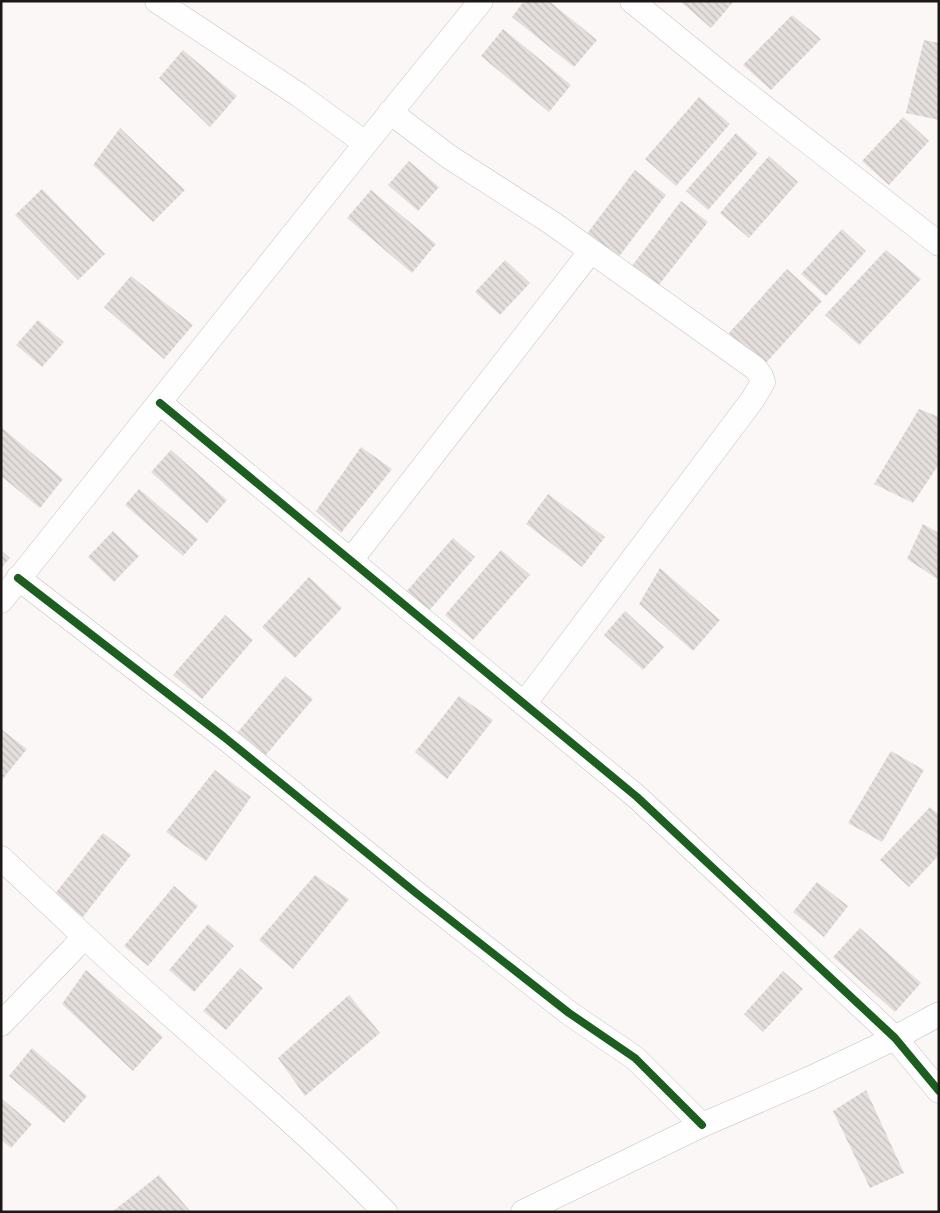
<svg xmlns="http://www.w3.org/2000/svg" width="940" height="1213" font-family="Lora,serif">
	<defs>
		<pattern id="building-back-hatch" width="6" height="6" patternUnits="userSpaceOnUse" patternTransform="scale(1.25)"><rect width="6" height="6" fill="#e4dfdd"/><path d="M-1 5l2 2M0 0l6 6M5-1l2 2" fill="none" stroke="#c3bfbd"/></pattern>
	</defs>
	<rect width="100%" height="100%" fill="#fbf7f6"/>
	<!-- building -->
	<path fill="url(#building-back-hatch)" d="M524,1H549L597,40L574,67L512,17Z
		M680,1H734L711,28Z
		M792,15L821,39L771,90L743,65Z
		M503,29L571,85L549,112L481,56Z
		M924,40L939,43V120L906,113Z
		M183,50L237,96L210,127L159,78Z
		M699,97L730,124L676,186L645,159Z
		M903,117L929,141L889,185L862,161Z
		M120,128L185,190L153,222L93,165Z
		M736,133L758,153L708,210L686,191Z
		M769,156L798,182L749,238L720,213Z
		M409,161L439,187L418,211L388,185Z
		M635,170L666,195L617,259L586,235Z
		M42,189L105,254L78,280L15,215Z
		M371,190L436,244L412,273L347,218Z
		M681,201L708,222L655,290L629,270Z
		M842,229L866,251L826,296L801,274Z
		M886,250L921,279L859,345L825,315Z
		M505,260L530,283L500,315L475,292Z
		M787,269L822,301L764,365L729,333Z
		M131,276L193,325L164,359L104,307Z
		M38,320L64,342L42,367L16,345Z
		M919,409L939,417V464L913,503L874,484Z
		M1,427L63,479L40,508L1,476Z
		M361,447L392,469L341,533L316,511Z
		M171,450L227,500L207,523L151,472Z
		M139,489L198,539L183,556L125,505Z
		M548,494L605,537L582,567L526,524Z
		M923,524L939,533V580L907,559Z
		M113,531L139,556L114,582L88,557Z
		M453,538L475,557L428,612L405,593Z
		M1,550L10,558L1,568Z
		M501,550L530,575L473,640L445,615Z
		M660,568L720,620L693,651L639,604Z
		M309,577L342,608L295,658L262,627Z
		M625,611L664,647L643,670L604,635Z
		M225,615L253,640L202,699L173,675Z
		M285,676L313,699L265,756L237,733Z
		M459,696L493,720L447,779L415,752Z
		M1,729L27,749L1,781Z
		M891,751L924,770L882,842L848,823Z
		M215,770L251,797L206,861L166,832Z
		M930,807L939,815V855L909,887L880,860Z
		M103,833L131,855L83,917L54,895Z
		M315,875L349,899L293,969L259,940Z
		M817,882L848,906L824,937L793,912Z
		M174,886L198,906L148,966L124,946Z
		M208,924L234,946L194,992L169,970Z
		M860,928L921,983L895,1012L833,957Z
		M240,968L263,988L226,1030L203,1011Z
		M86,970L163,1037L133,1071L62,1004Z
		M783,971L803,989L763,1032L744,1014Z
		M349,995L380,1033L305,1096L278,1058Z
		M32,1048L87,1096L64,1123L9,1076Z
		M866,1090L904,1173L870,1188L833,1111Z
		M1,1098L32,1124L11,1148L1,1140Z
		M159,1175L191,1212H112Z"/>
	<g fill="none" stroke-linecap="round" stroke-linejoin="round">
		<!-- minor casing -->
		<g stroke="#c7c2c1" stroke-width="25">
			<path id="minor" d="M157,1L299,95L365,143
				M632,1L724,76L939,244
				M390,112L448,156L552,223L755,368L761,376L763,382L753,399L524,704
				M160,403L637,797L895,1038L939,1091
				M351,560L591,251
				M18,578L224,737L416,893L569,1013L635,1058L702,1125
				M1,601L374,133L481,1
				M1,858L84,936L73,949L1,1024
				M84,936C183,1030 290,1114 385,1212
				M523,1212L702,1125L811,1078L895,1038L939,1014"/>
		</g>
		<!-- minor -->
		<use href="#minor" stroke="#fefefe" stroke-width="24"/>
		<!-- cycleway casing -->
		<g stroke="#fff" stroke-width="11">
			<path id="cycleway" d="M160,403L637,797L895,1038L939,1091
				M18,578L224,737L416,893L569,1013L635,1058L702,1125"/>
		</g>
		<!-- cycleway -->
		<use href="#cycleway" stroke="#1b5e20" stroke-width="8"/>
	</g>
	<!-- border -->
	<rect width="940" height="1213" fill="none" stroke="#1d1715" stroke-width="5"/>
</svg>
